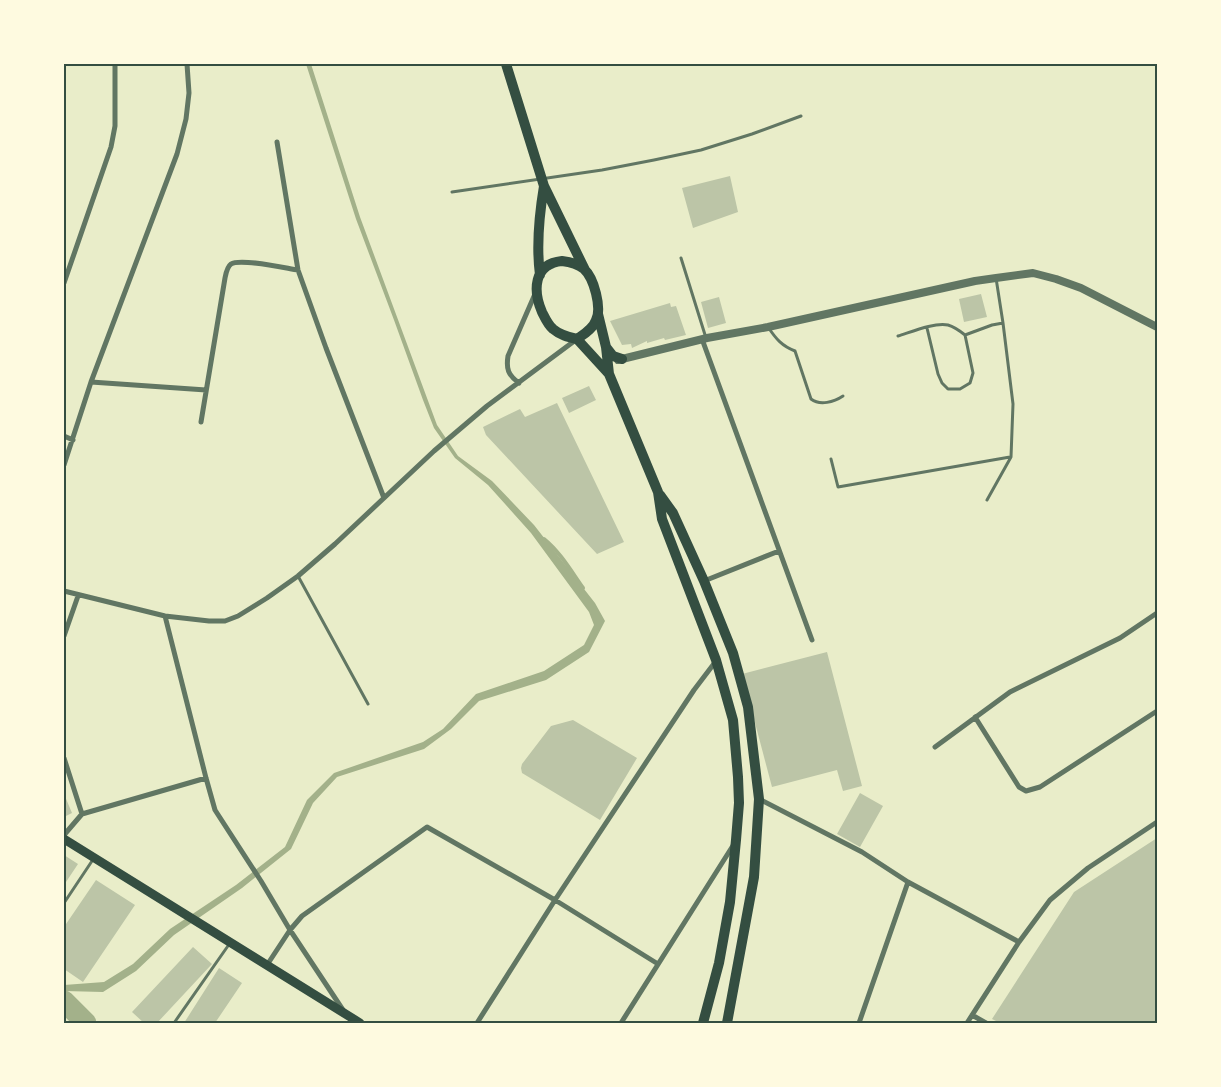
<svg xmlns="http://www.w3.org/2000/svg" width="1221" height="1087" font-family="Rubik,sans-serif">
	<rect width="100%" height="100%" fill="#e9edc9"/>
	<!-- water -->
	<path fill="#a3b18a" d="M306,64H311L360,217L437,425L458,456L492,481L534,525L595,603L605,621L589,652L546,680L479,701L451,729L424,749L337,777L313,803L291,849L242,888L174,935L136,971L103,992L64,991V985L104,982L133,964L170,929L236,885L285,847L307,800L334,773L423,742L443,729L476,694L544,671L584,645L594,625L589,612L531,533L488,485L455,458L434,428L423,400L394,320L356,219Z"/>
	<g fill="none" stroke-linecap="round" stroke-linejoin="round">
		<!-- stream -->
		<path stroke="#a3b18a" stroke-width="4" d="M544,539C560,552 571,571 583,588"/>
		<!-- river -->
		<path stroke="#a3b18a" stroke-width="21" d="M64,1001L86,1023"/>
	</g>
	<!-- building -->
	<path fill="#bcc5a7" d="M730,176L738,212L693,228L682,188Z
		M981,294L987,317L964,322L959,299Z
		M719,297L726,323L708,328L701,302Z
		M670,303L671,307L676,306L686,335L665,340L664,338L647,343V341L632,348L631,344L622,345L610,321Z
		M589,386L596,400L569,413L562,398Z
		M557,403L624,542L597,554L486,435L483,427L520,409L525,417Z
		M827,652L862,786L843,791L837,770L772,787L742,674Z
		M573,720L637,758L600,820L522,773L521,768L522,764L551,726Z
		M860,793L883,806L860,847L837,834Z
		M64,794L72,813L64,817Z
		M1157,838V1023H1000L992,1019L1074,892Z
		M64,855L78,864L64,885Z
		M96,880L135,905L83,982L64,969V927Z
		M193,947L212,964L157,1023H144L132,1012Z
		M219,968L242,983L215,1023H184Z"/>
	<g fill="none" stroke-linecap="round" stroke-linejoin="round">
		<!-- service -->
		<path stroke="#617663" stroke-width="3" d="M452,192L602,170L654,160L701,150L752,134L801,116
			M681,258L706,338
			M768,327C776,339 782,346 795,351L811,399C820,406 834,402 843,396
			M927,328L938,374L942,383L948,389H960L970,383L973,373L965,335
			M898,336C911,332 935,322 948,325C955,327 960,331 965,335L992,325L1003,323
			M831,459L838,487L1010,457
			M987,500L1011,457L1013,404L1003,323L996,278
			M298,576L368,704
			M64,903L94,858
			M174,1023L230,943"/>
		<!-- minor -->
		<path stroke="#617663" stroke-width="5" d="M277,142L298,270L326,348L384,498
			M64,283L111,147L115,126V64
			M702,339L812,640
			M91,382L206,390
			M519,383C508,375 506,369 508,356L535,294
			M201,422L225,278C226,273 227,267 231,264C240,258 285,268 298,270
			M64,436L73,440
			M64,465L91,382L177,154L186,119L189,93L187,64
			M704,581L779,551
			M64,591L165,616L209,621H225L238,616L267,598L298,576L335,544L434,451L487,406L577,339
			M165,616L206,778L215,810L261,881L290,930L343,1010
			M64,636L78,596
			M975,717L1019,787L1026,791L1040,787L1157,711
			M935,747L1010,692L1120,638L1157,613
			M64,758L82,814
			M759,799L862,852L908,882L1019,942
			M82,814L206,778
			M64,835L82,814
			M267,965L290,930L302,916L427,827L555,900L658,964
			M972,1015L986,1023
			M477,1023L555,900L694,690L716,661
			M621,1023L734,844
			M859,1023L908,882
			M967,1023L1019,942L1050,900L1088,868L1157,822"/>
		<!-- tertiary -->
		<path stroke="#617663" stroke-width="8" d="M618,360L707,338L768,327L975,281L996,278L1033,273L1056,279L1081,288L1157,327"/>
		<!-- secondary -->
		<path stroke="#344e41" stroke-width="9" d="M64,839L360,1023"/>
		<!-- primary -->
		<path stroke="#344e41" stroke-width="10" d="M506,64L544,186L585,270
			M562,261C570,262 578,264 584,269C594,278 602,308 596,320C593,329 584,334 577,339C568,337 560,335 553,329C548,325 545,318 542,312C533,291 533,264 562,261Z
			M540,275C536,245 539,216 544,186
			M598,314L606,347L609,374
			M577,339L609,374L658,492L662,519L716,660L733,720L738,777L739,803L736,840L730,902L719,963L703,1023
			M606,347L613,356L622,359
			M660,495L673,513L704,581L733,653L748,707L759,799L754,877L727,1023"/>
	</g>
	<!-- border -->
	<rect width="1221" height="1087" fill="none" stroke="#fefae0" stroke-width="130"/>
	<rect x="65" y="65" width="1091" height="957" fill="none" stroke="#344e41" stroke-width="2"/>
</svg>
